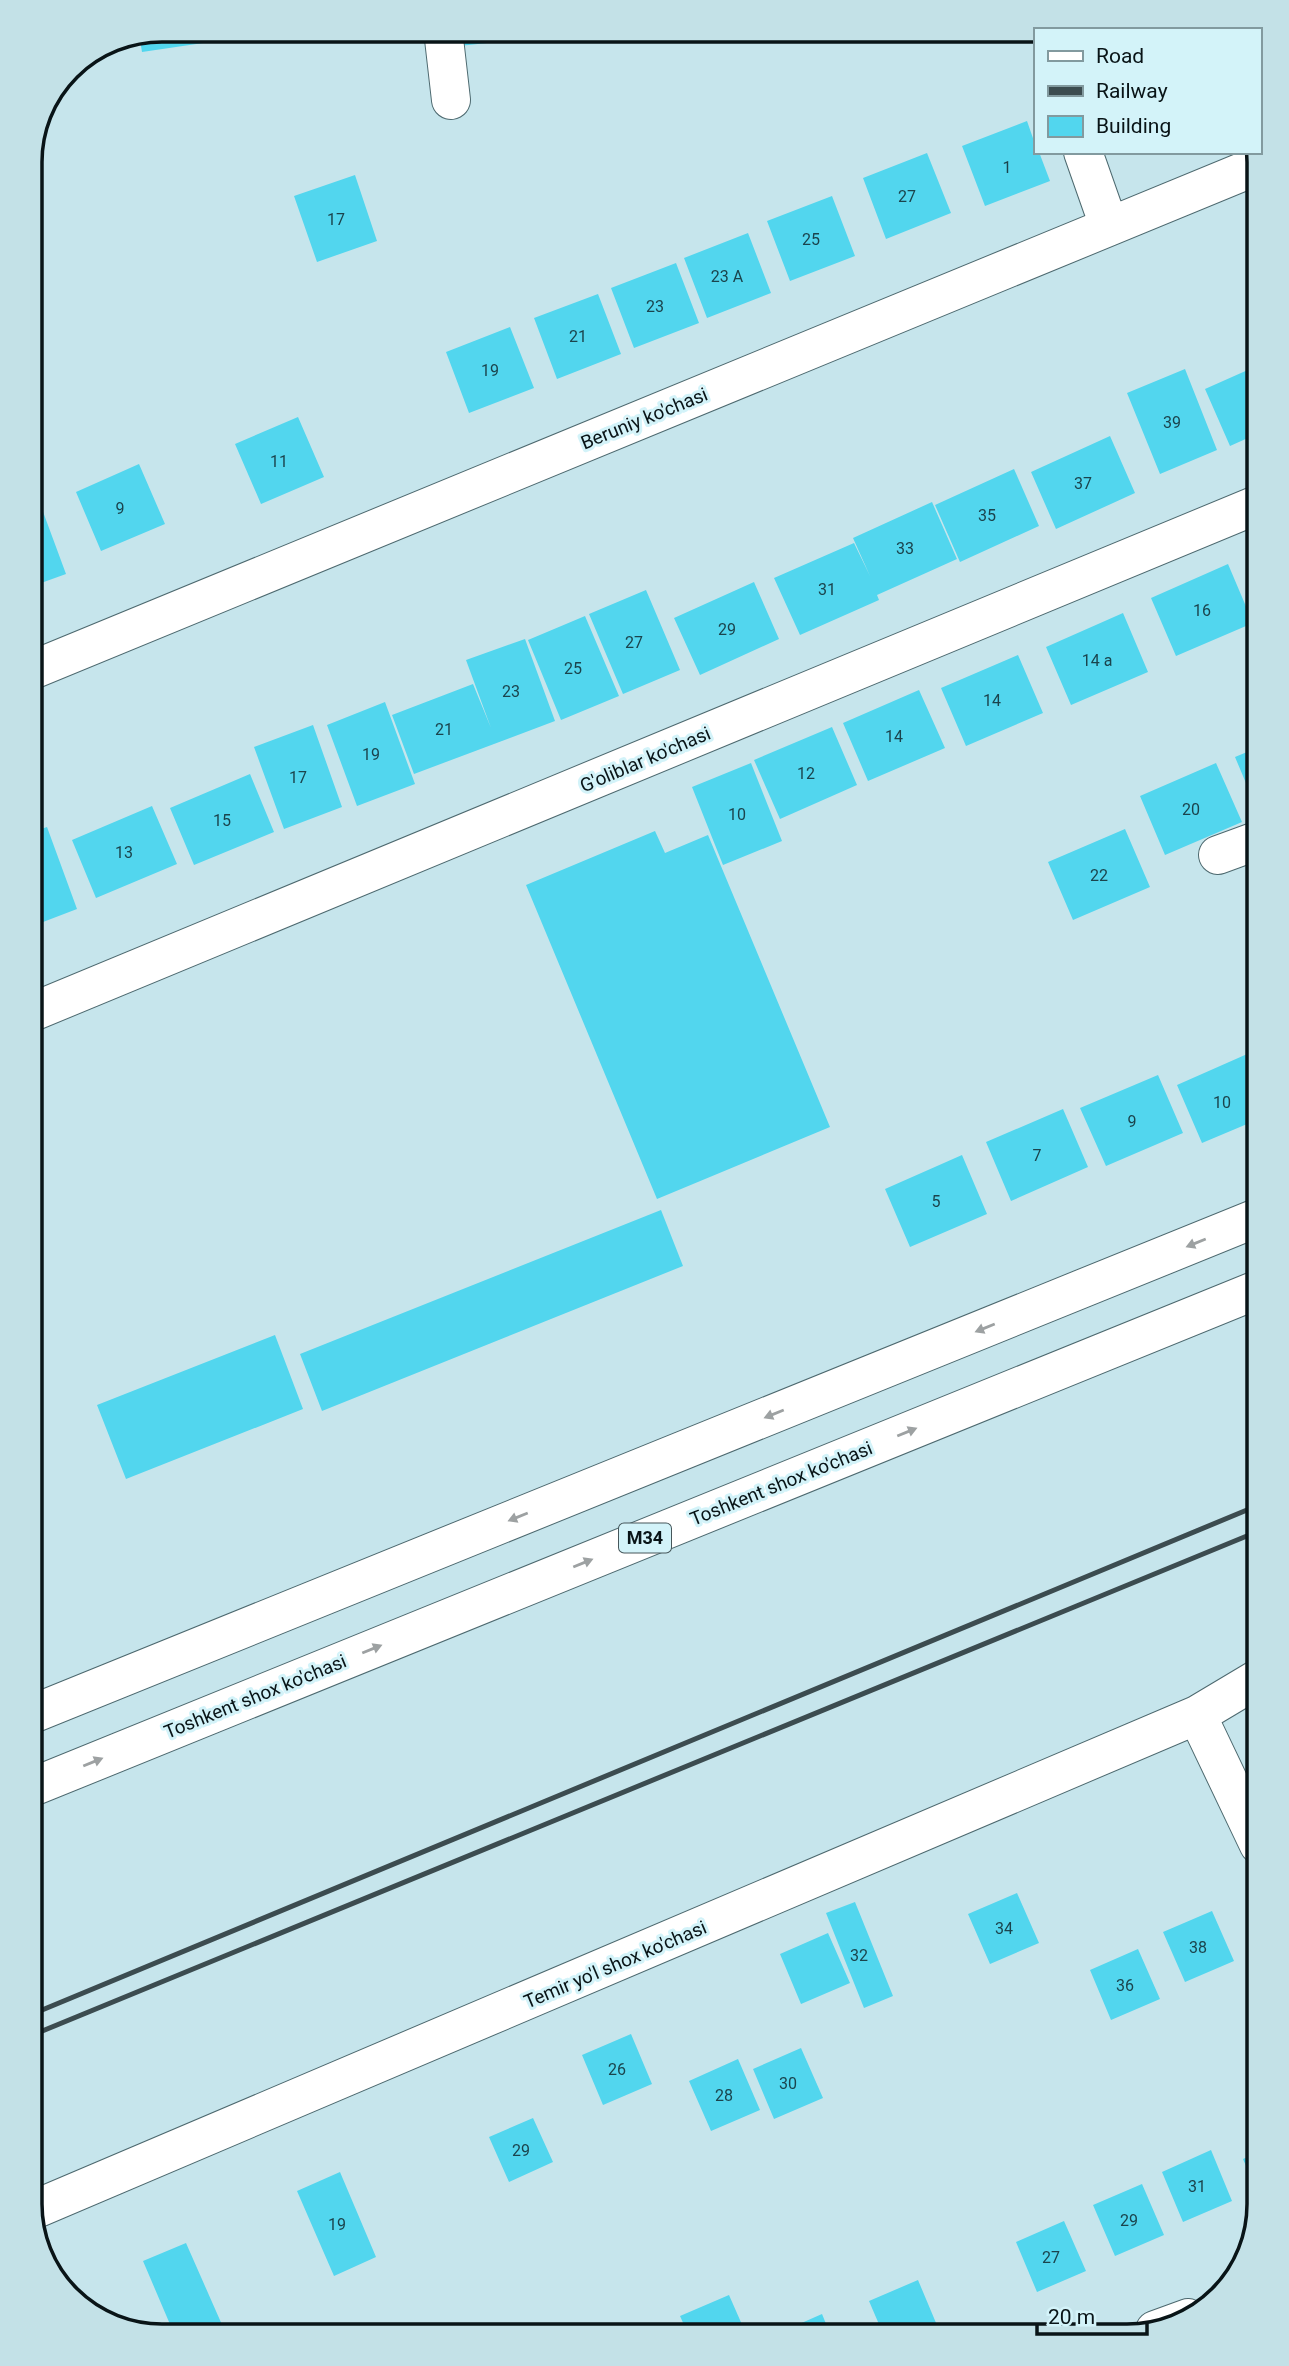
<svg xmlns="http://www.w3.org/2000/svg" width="1289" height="2366" font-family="Roboto,sans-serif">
	<rect width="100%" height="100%" fill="#c6e5ec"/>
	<!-- building -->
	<path fill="#52d6ee" d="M162,30H208L210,42L142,52L139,34Z
		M448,30H513L514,40L450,47Z
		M1027,121L1035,144V152H1039L1050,181L985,206L962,146Z
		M927,153L951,213L886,239L863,178Z
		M355,175L377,241L317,262L294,196Z
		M832,196L855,256L790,281L767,221Z
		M748,233L771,293L707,318L684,258Z
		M676,263L699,323L634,348L611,288Z
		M598,294L621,354L557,379L534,318Z
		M510,327L534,388L469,413L446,352Z
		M1259,365V433L1230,446L1205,389Z
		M1185,369L1217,450L1160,474L1127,393Z
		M298,417L324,477L261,504L235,444Z
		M1110,436L1135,493L1056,529L1031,472Z
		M139,464L165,524L101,551L76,492Z
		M1014,469L1039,526L960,562L935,505Z
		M932,502L957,559L877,595L879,600L800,635L774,578L854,543L870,576L853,538Z
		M42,509L66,574L30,587V513Z
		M1259,548V582L1246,554Z
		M1228,564L1253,623L1176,656L1151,598Z
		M754,582L779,639L700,675L674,618Z
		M646,590L680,670L623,694L589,614Z
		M1123,613L1148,672L1071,705L1046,647Z
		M585,616L619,696L561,720L528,640Z
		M525,639L555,721L414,774L392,715L473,684L491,728L466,660Z
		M1018,655L1043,713L966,746L941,688Z
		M919,690L945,748L868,781L843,723Z
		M385,702L415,784L357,806L327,725Z
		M313,725L342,807L284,829L254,747Z
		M832,727L857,785L780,819L754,760Z
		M1259,747V814L1235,757Z
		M751,763L782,841L723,865L692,787Z
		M1216,763L1242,822L1165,855L1140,796Z
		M250,774L274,832L194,865L170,808Z
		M152,806L177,864L96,898L72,840Z
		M47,827L77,909L30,927V833Z
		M1125,829L1150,887L1073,920L1048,862Z
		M655,831L665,853L708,835L830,1127L657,1199L526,885Z
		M1254,1051L1259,1063V1119L1202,1143L1177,1085Z
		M1158,1075L1183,1133L1106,1166L1080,1108Z
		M1063,1109L1088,1167L1011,1201L986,1142Z
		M962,1155L987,1214L910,1247L885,1189Z
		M661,1210L683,1266L322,1411L300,1354Z
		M275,1335L303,1409L126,1479L97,1405Z
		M1017,1893L1039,1943L990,1964L968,1914Z
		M855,1902L893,1996L864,2008L826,1913Z
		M1212,1911L1234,1961L1185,1982L1163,1932Z
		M828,1933L850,1983L801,2004L780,1954Z
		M1138,1949L1160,1999L1111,2020L1090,1970Z
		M631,2034L652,2084L603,2105L582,2055Z
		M801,2048L823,2098L774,2119L753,2069Z
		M738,2059L760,2110L711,2131L689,2081Z
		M533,2118L553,2162L509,2182L489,2137Z
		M1211,2150L1232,2201L1183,2222L1162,2172Z
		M1259,2152V2196L1243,2159Z
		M340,2172L376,2257L334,2276L297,2191Z
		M1142,2184L1164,2235L1115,2256L1093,2205Z
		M1064,2221L1086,2271L1037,2292L1016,2242Z
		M186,2243L223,2327L203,2336H175L143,2261Z
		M918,2280L939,2330L926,2336H884L869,2301Z
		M729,2295L747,2336H689L680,2316Z
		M822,2314L831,2336H772Z"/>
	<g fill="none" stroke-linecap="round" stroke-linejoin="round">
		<!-- minor casing -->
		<g stroke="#4d696f" stroke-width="40">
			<path id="minor" d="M443,30L451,100
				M1083,152L1109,226
				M30,671L1259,165
				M1218,855L1259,840
				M30,1013L1259,504
				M1197,1715L1259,1845
				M31,2211L1197,1715L1259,1678
				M1155,2330L1188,2318"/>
		</g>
		<!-- highway casing -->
		<g stroke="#4d696f" stroke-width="40">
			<path id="highway" d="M30,1715L1259,1217
				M30,1788L1259,1289"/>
		</g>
		<!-- minor -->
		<use href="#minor" stroke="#fff" stroke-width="38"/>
		<!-- highway -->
		<use href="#highway" stroke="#fff" stroke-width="38"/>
		<!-- rail -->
		<path stroke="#3c4c50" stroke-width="5" d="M30,2015L1259,1505
			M30,2036L1259,1531"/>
	</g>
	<!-- one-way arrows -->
	<defs><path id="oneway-solid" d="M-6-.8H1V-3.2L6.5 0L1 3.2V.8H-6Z" transform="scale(1.75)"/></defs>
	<g fill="#9da1a2">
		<use href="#oneway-solid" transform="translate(1196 1243) rotate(158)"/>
		<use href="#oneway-solid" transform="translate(985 1328) rotate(158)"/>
		<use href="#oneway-solid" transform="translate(774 1414) rotate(158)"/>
		<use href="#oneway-solid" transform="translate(907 1432) rotate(-22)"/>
		<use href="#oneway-solid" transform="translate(518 1517) rotate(158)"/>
		<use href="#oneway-solid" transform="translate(583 1563) rotate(-22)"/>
		<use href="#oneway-solid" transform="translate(372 1649) rotate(-22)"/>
		<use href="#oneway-solid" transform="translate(93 1762) rotate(-22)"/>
	</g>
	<g text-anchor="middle" stroke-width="6" stroke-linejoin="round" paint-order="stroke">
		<!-- number labels -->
		<g font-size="16" fill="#1b444d">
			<text x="1007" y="173">1</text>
			<text x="907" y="202">27</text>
			<text x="336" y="225">17</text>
			<text x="811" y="245">25</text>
			<text x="727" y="282">23 А</text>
			<text x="655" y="312">23</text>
			<text x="578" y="342">21</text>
			<text x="490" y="376">19</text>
			<text x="1172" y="428">39</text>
			<text x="279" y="467">11</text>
			<text x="1083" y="489">37</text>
			<text x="120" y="514">9</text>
			<text x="987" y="521">35</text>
			<text x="905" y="554">33</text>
			<text x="827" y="595">31</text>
			<text x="1202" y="616">16</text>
			<text x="727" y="635">29</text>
			<text x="634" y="648">27</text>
			<text x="1097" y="666">14 а</text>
			<text x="573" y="674">25</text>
			<text x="511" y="697">23</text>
			<text x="992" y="706">14</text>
			<text x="444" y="735">21</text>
			<text x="894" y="742">14</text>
			<text x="371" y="760">19</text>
			<text x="806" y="779">12</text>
			<text x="298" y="783">17</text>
			<text x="1191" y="815">20</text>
			<text x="737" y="820">10</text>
			<text x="222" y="826">15</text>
			<text x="124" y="858">13</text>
			<text x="1099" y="881">22</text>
			<text x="1222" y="1108">10</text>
			<text x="1132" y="1127">9</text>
			<text x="1037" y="1161">7</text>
			<text x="936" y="1207">5</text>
			<text x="1004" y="1934">34</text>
			<text x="1198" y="1953">38</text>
			<text x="859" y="1961">32</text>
			<text x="1125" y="1991">36</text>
			<text x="617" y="2075">26</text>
			<text x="788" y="2089">30</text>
			<text x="724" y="2101">28</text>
			<text x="521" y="2156">29</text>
			<text x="1197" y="2192">31</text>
			<text x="1129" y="2226">29</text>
			<text x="337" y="2230">19</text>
			<text x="1051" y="2263">27</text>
		</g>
		<!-- shield labels -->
		<rect fill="#d3f3f9" stroke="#46575b" stroke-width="2" x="619" y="1523.5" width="52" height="29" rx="5"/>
		<g font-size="18" font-weight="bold" fill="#091417">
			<text x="645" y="1544">M34</text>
		</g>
		<!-- street labels -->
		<g font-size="19" fill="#091417" stroke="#d3f3f9">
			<text transform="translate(644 418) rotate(-22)" y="7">Beruniy ko'chasi</text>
			<text transform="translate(645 759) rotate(-23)" y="7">G'oliblar ko'chasi</text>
			<text transform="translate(781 1483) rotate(-22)" y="7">Toshkent shox ko'chasi</text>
			<text transform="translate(255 1696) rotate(-22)" y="7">Toshkent shox ko'chasi</text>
			<text transform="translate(615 1964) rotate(-23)" y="7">Temir yo'l shox ko'chasi</text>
		</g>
	</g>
	<!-- crop -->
	<path d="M0 0H1289V2366H0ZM162 42H1127A120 120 0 0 1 1247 162V2204A120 120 0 0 1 1127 2324H162A120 120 0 0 1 42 2204V162A120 120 0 0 1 162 42Z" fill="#c3e1e7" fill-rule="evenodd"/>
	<path fill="none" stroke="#091417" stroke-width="3.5" d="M162 42H1127A120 120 0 0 1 1247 162V2204A120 120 0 0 1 1127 2324H162A120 120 0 0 1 42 2204V162A120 120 0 0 1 162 42Z"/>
	<!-- legend -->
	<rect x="1034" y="28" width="228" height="126" fill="#d3f3f9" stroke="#829a9f" stroke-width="2"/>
	<rect x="1048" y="51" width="35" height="10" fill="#ffffff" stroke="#829a9f" stroke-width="2"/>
	<text x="1096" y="63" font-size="21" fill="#091417">Road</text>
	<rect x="1048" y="86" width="35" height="10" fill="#3c4c50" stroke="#829a9f" stroke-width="2"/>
	<text x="1096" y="98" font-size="21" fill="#091417">Railway</text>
	<rect x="1048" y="116" width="35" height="21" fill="#52d6ee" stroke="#829a9f" stroke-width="2"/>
	<text x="1096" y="133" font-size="21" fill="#091417">Building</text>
	<!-- scale -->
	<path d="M1037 2324v10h110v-10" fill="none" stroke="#091417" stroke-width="3.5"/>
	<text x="1048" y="2324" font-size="21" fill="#091417" stroke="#d3f3f9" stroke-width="5" paint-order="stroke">20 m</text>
</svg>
